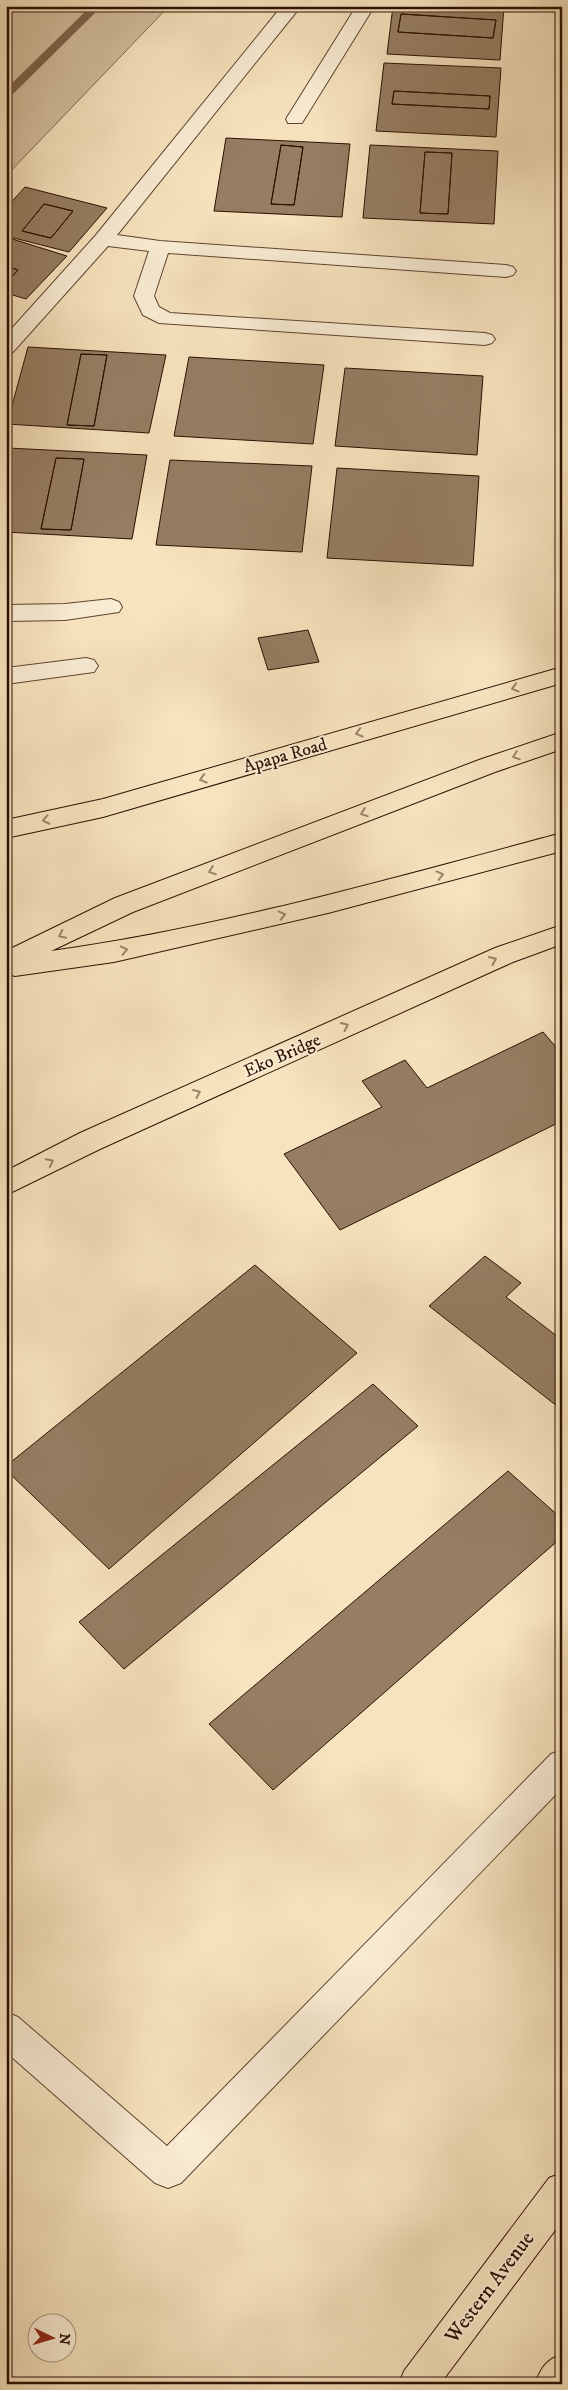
<svg xmlns="http://www.w3.org/2000/svg" width="568" height="2390" font-family="'IM FELL DW Pica',serif">
	<rect width="100%" height="100%" fill="#f7e4bf"/>
	<filter id="stains"><feTurbulence type="fractalNoise" baseFrequency=".004" numOctaves="4"/><feColorMatrix values="0 0 0 0 .2 0 0 0 0 .09 0 0 0 0 .02 0 0 0 .5 -.17"/></filter>
	<radialGradient id="worn" r=".72"><stop offset=".6" stop-color="#630" stop-opacity="0"/><stop offset="1" stop-color="#630" stop-opacity=".3"/></radialGradient>
	<!-- green -->
	<path fill="#d4c09f" stroke="#806850" d="M6,6H169L6,176Z"/>
	<g fill="none" stroke-linecap="round" stroke-linejoin="round">
		<!-- stream -->
		<path fill="#7c644c" fill-rule="evenodd" d="M91,6H102L10,97L6,98V89Z"/>
	</g>
	<!-- building -->
	<path fill="#967e63" stroke="#2c0f00" fill-rule="evenodd" d="M393,6H504L500,60L387,54ZM401,14L496,20L493,38L398,32Z
		M401,14L496,20L493,38L398,32Z
		M384,63L501,68L496,137L376,131ZM394,91L490,96L489,109L392,104Z
		M394,91L490,96L489,109L392,104Z
		M226,138L350,144L342,217L214,211ZM281,145L303,147L294,205L271,204Z
		M281,145L303,147L294,205L271,204Z
		M370,145L498,151L494,224L363,218ZM425,152L452,153L448,214L420,213Z
		M425,152L452,153L448,214L420,213Z
		M25,187L107,208L69,252L6,236V208ZM44,204L73,211L51,238L22,231Z
		M44,204L73,211L51,238L22,231Z
		M6,237L67,256L26,299L6,293V283L18,270L6,266Z
		M6,266L18,270L6,283Z
		M28,347L166,355L149,433L7,424ZM81,354L107,355L94,426L67,425Z
		M81,354L107,355L94,426L67,425Z
		M189,357L324,365L313,444L174,436Z
		M345,368L483,376L477,455L335,446Z
		M8,448L147,455L132,539L6,532ZM56,458L84,459L71,530L41,529Z
		M56,458L84,459L71,530L41,529Z
		M170,460L312,466L302,552L156,545Z
		M337,468L479,476L473,566L327,558Z
		M308,630L319,662L268,670L258,638Z
		M543,1032L562,1054V1121L340,1230L284,1154L382,1107L362,1081L405,1060L427,1088Z
		M485,1256L521,1283L506,1297L562,1340V1410L429,1306Z
		M255,1265L357,1353L109,1569L6,1470V1466Z
		M373,1384L418,1426L124,1669L79,1622Z
		M508,1471L562,1519V1537L273,1790L209,1724Z"/>
	<g fill="none" stroke-linecap="round" stroke-linejoin="round">
		<!-- minor casing -->
		<g stroke="#5f4430" stroke-width="2">
			<path id="minor" d="M282,6H301L117,235L160,241L506,265L513,267L516,271L513,275L506,277L168,253L154,296L159,307L170,313L485,333L492,335L495,339L492,343L485,345L159,323L143,315L134,296L149,251L108,246L13,352L6,354V335L96,235Z
				M353,6H371L372,10L302,123H288L286,119L354,10Z
				M111,599L119,602L122,607L119,612L65,620L6,621V605L65,604Z
				M86,658L94,660L98,666L94,672L6,684V668Z
				M562,1750V1788L181,2183L168,2188L155,2183L6,2052V2012L18,2017L167,2146L551,1754Z"/>
		</g>
		<!-- major casing -->
		<g stroke="#2c0f00" stroke-width="2">
			<path id="major" d="M562,2173V2221L440,2384H399L404,2371L549,2178Z
				M562,2354V2384H535C541,2368 546,2360 562,2354Z"/>
		</g>
		<!-- highway casing -->
		<g stroke="#2c0f00" stroke-width="2">
			<path id="highway" d="M562,667V683L103,817L6,838V820L103,799Z
				M562,732V749L495,772L133,912L51,951C224,927 393,878 562,833V851L328,913L114,962L15,976L6,973V951L115,898L479,760Z
				M562,925V944L513,962L100,1149L6,1195V1171L80,1133L495,948Z"/>
		</g>
		<!-- minor -->
		<use href="#minor" fill="#faedd5" fill-rule="evenodd"/>
		<!-- major -->
		<use href="#major" fill="#f7e4bf" fill-rule="evenodd"/>
		<!-- highway -->
		<use href="#highway" fill="#f7e4bf" fill-rule="evenodd"/>
	</g>
	<!-- one-way arrows -->
	<defs><path id="oneway-chevron" d="M-2-3.5L2.5 0L-2 3.5" fill="none" stroke-width="1.6" stroke-linecap="round" stroke-linejoin="round" transform="scale(1.25)"/></defs>
	<g stroke="#9c8469">
		<use href="#oneway-chevron" transform="translate(515 688) rotate(164)"/>
		<use href="#oneway-chevron" transform="translate(359 733) rotate(164)"/>
		<use href="#oneway-chevron" transform="translate(516 756) rotate(161)"/>
		<use href="#oneway-chevron" transform="translate(203 779) rotate(164)"/>
		<use href="#oneway-chevron" transform="translate(364 813) rotate(159)"/>
		<use href="#oneway-chevron" transform="translate(46 820) rotate(168)"/>
		<use href="#oneway-chevron" transform="translate(212 871) rotate(159)"/>
		<use href="#oneway-chevron" transform="translate(440 875) rotate(-14)"/>
		<use href="#oneway-chevron" transform="translate(282 915) rotate(-13)"/>
		<use href="#oneway-chevron" transform="translate(62 935) rotate(154)"/>
		<use href="#oneway-chevron" transform="translate(124 950) rotate(-13)"/>
		<use href="#oneway-chevron" transform="translate(493 960) rotate(-24)"/>
		<use href="#oneway-chevron" transform="translate(345 1026) rotate(-24)"/>
		<use href="#oneway-chevron" transform="translate(197 1093) rotate(-24)"/>
		<use href="#oneway-chevron" transform="translate(50 1162) rotate(-27)"/>
	</g>
	<g text-anchor="middle" stroke-width="4" stroke-linejoin="round" paint-order="stroke">
		<!-- street labels -->
		<g font-size="18" fill="#2c0f00" stroke="#faedd5">
			<text transform="translate(285 755) rotate(-16)" y="6">Apapa Road</text>
			<text transform="translate(282 1055) rotate(-24)" y="6">Eko Bridge</text>
		</g>
		<!-- near-street labels -->
		<g font-size="21" fill="#2c0f00" stroke="#faedd5">
			<text transform="translate(489 2287) rotate(-53)" y="7">Western Avenue</text>
		</g>
	</g>
	<!-- margin -->
	<rect width="568" height="2390" fill="none" stroke="#f7e4bf" stroke-width="25"/>
	<rect x="8" y="8" width="553" height="2375" fill="none" stroke="#2c0f00" stroke-width="2.5"/>
	<rect x="12" y="12" width="543" height="2365" fill="none" stroke="#2c0f00"/>
	<!-- north arrow -->
	<g transform="translate(52 2338) rotate(95)"><circle r="24" fill="#faedd5" stroke="#a89480"/>
	<path d="M0-4L9 19L0 12L-9 19Z" fill="#8f2418"/>
	<text y="-8" font-size="14" font-weight="bold" text-anchor="middle" fill="#2c0f00">N</text>
	</g>
	<rect width="100%" height="100%" filter="url(#stains)"/>
	<rect width="100%" height="100%" fill="url(#worn)"/>
</svg>
